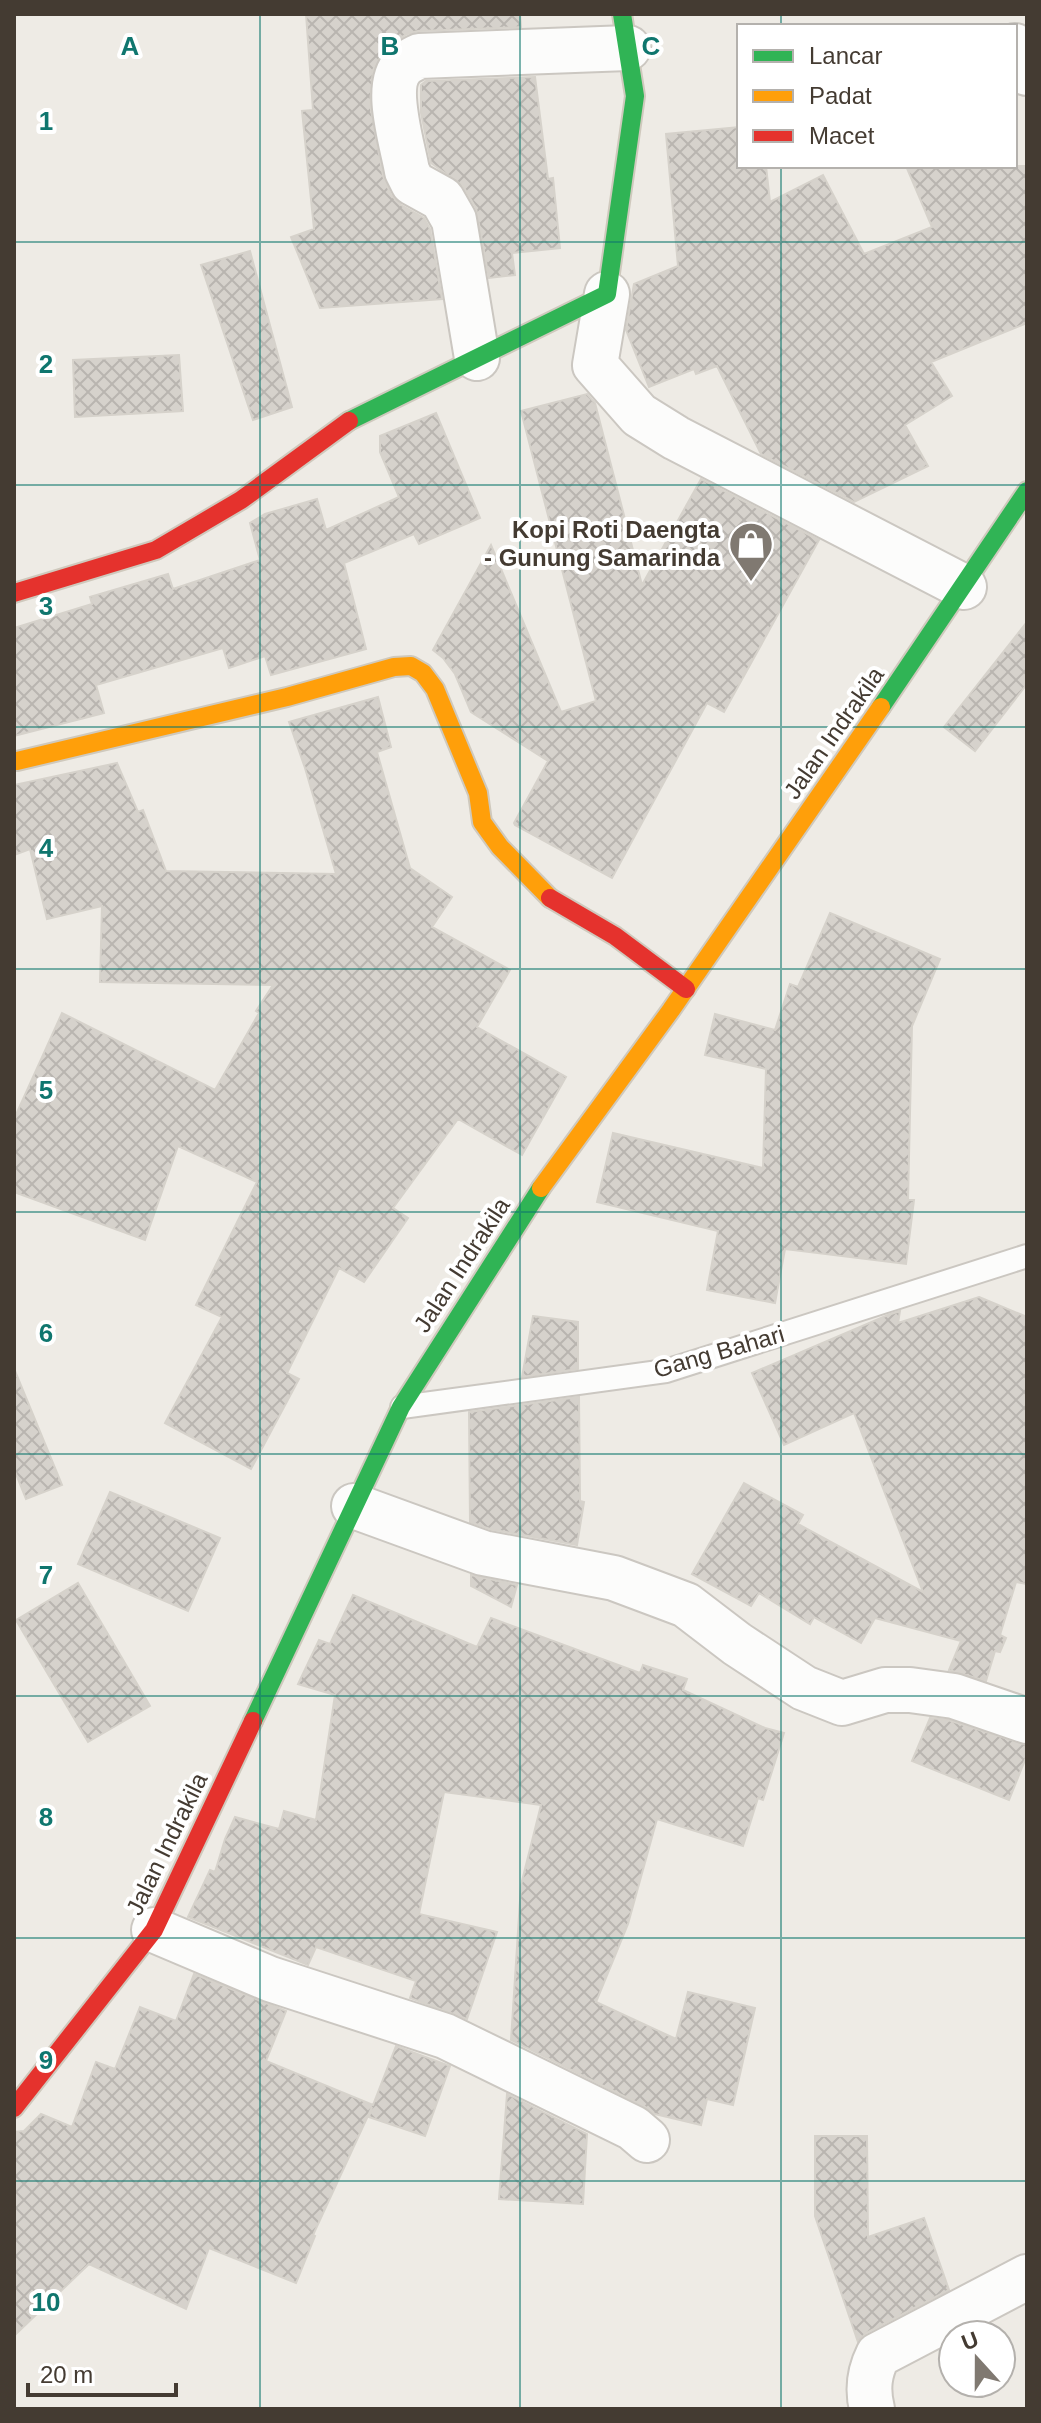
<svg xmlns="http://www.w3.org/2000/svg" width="1041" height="2423" font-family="Helvetica,sans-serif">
	<defs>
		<pattern id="building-cross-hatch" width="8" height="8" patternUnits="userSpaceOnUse" patternTransform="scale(2)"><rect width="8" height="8" fill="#d6d2cc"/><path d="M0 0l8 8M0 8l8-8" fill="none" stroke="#b9b5b0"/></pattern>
	</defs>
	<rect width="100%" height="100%" fill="#eeebe5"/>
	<!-- building -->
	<path fill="url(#building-cross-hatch)" stroke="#d6d2cb" stroke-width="2" d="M306,14H520L521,27L418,31L407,34L386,47L373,70L370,104L383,176L391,195L401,205L424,218L430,229L442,299L320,308L291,237L314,229L302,111L313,110Z
		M535,77L548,179L553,178L560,248L512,253L515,275L489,278L476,208L463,186L431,163L421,113V85L426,81Z
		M739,127V166H766L770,202L823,175L864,254L932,227L906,166H1027V323L931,362L952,396L905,425L928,466L854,502L761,454L717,366L696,374L694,369L649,387L626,330L634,284L678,266L666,134Z
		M250,251L292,407L253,420L201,265Z
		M179,355L183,411L75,417L73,360Z
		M587,394L595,403L642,585L701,479L819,540L724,712L707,703L612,878L515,825L514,823L548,761L471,712L455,674L443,658L433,650L491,545L561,712L596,701L521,411Z
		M436,413L480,518L419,544L414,534L344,563L366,649L271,675L265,656L229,668L223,648L96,685L104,713L14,736V628L92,604L90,597L168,574L173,589L260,560L250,523L265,514L317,499L326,530L399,497L380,452V436Z
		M1027,622V684L975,751L944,727Z
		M378,697L391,747L377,752L410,868L452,897L432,927L510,970L477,1027L566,1077L522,1155L458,1119L393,1208L408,1218L364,1282L339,1268L287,1373L299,1379L251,1469L165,1423L222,1317L196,1305L257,1182L178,1146L145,1240L14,1192V1119L62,1013L215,1090L259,1013L256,1011L273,985L100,982L102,906L47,919L30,849L14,855V785L117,763L138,812L143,810L166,871L336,874L305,768L289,722Z
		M830,913L940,959L912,1026L908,1200H914L906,1264L785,1249L775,1303L707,1290L718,1231L597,1202L613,1133L763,1168L766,1069L705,1055L715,1014L775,1030L790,984L798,987Z
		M979,1297L1027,1317V1584L1016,1582L1000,1635L1006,1638L1000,1652L995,1651L986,1681L949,1670L961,1641L875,1618L861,1643L814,1617L810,1624L759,1593L751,1606L692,1574L744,1483L803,1515L798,1524L923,1592L854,1413L784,1445L752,1373L888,1315L900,1311L898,1323Z
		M533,1316L578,1322V1369L522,1377Z
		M15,1371L62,1485L26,1499L14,1469Z
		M579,1397L580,1501L584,1502L577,1545L490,1529L470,1522L469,1412Z
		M110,1492L220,1538L188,1611L78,1564Z
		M471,1575L517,1585L511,1607L471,1586Z
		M78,1583L150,1706L88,1742L16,1620Z
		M353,1595L477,1647L491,1618L640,1673L643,1665L687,1679L683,1690L765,1728L784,1733L763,1800L758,1798L743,1846L657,1819L628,1924L596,2002L676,2039L688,1992L755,2008L733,2105L707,2099L701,2125L655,2114L644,2106L511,2040L521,1885L541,1805L444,1792L419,1914L497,1932L467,2019L410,1998L416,1981L316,1947L308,1965L188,1917L210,1870L215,1872L225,1839L235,1817L279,1829L284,1811L316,1820L335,1695L298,1684L319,1640L330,1644Z
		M930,1718L948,1720L1027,1745V1755L1009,1800L912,1761Z
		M194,1974L286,2011L266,2061L373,2105L396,2046L450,2066L425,2136L369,2117L372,2107L313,2235L315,2236L296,2283L209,2248L186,2309L89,2264L14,2336V2132L24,2131L41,2114L72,2127L96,2062L115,2069L140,2007L176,2021Z
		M507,2094L587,2134L583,2204L499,2199Z
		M815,2136H867L868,2237L924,2218L949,2290L866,2333L858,2342L815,2216Z"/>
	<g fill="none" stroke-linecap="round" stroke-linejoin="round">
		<!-- lane casing -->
		<g stroke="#cbc7c1" stroke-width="26">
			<path id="lane" d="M402,1407L666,1371L1027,1256"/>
		</g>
		<!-- street casing -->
		<g stroke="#cbc7c1" stroke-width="48">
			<path id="street" d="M1015,46L1027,73
				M607,294L595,365L639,415L676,438L964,587
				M477,358L454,220L442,199L413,183L407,171C403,146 383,86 403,66C407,62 414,59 419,56L628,48
				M354,1506L483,1553L614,1578L686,1605L737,1644L804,1688L842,1703L885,1690H910L954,1696L1027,1721
				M154,1930L270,1979L445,2036L633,2128L647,2140
				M872,2409C867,2389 869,2373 878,2355L1027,2277"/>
		</g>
		<!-- fast casing -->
		<g stroke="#cfc9bd" stroke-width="22">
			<path id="fast" d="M349,421L607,294L635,96L622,14
				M881,707L1027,491
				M253,1721L401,1407L541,1188"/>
		</g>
		<!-- slow casing -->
		<g stroke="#cfc9bd" stroke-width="22">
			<path id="slow" d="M17,761L287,697L394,667L411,666L423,673L435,689L478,793L482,822L500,847L550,898
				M541,1188L671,1010L881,707"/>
		</g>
		<!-- jam casing -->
		<g stroke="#cfc9bd" stroke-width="22">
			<path id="jam" d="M14,593L156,550L241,500L349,421
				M550,898L615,936L686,989
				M14,2108L154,1930L253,1721"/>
		</g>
		<!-- lane -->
		<use href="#lane" stroke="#fcfcfb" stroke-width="22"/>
		<!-- street -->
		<use href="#street" stroke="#fcfcfb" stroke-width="44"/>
		<!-- fast -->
		<use href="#fast" stroke="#30b455" stroke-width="18"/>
		<!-- slow -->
		<use href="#slow" stroke="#ff9f0a" stroke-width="18"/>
		<!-- jam -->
		<use href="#jam" stroke="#e5322d" stroke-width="18"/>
	</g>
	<!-- grid -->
	<path fill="none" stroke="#0f766e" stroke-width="2" stroke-opacity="0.55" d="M260,14V2409M520,14V2409M781,14V26M781,166V2409M14,242H1027M14,485H1027M14,727H1027M14,969H1027M14,1212H1027M14,1454H1027M14,1696H1027M14,1938H1027M14,2181H1027"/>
	<!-- icons -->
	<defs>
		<g id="shop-pin" transform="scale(2.3)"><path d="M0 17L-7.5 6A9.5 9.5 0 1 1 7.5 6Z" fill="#807971" stroke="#fff"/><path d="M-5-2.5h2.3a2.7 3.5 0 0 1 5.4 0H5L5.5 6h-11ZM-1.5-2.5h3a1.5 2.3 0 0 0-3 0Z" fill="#fff"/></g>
	</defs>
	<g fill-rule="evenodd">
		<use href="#shop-pin" x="751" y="544"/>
	</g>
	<g text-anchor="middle" stroke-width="8" stroke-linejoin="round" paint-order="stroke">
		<!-- poi labels -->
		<g font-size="24" font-weight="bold" fill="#443b32" stroke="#fff" text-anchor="end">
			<text x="720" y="538">Kopi Roti Daengta<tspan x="720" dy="28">- Gunung Samarinda</tspan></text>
		</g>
		<!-- street labels -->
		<g font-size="24" fill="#443b32" stroke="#fff">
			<text transform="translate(834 733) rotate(-55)" y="8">Jalan Indrakila</text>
			<text transform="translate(462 1265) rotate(-57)" y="8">Jalan Indrakila</text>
			<text transform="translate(719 1352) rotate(-16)" y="8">Gang Bahari</text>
			<text transform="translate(167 1844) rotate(-64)" y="8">Jalan Indrakila</text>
		</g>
	</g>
	<g font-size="26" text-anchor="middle" font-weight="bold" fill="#0f766e" stroke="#fff" stroke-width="8" stroke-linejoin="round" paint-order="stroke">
		<text x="130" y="55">A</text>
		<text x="390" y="55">B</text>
		<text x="651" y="55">C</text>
		<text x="46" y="130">1</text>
		<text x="46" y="373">2</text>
		<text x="46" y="615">3</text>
		<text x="46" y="857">4</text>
		<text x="46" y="1099">5</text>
		<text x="46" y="1342">6</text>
		<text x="46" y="1584">7</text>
		<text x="46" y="1826">8</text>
		<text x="46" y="2069">9</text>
		<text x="46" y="2311">10</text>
	</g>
	<!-- border -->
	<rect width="1041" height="2423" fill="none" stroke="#443b32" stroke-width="32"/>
	<!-- legend -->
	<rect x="737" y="24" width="280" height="144" fill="#ffffff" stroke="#b4b1ad" stroke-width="2"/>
	<rect x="753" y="50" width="40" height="12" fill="#30b455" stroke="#b4b1ad" stroke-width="2"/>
	<text x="809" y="64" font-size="24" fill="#443b32">Lancar</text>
	<rect x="753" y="90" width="40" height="12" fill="#ff9f0a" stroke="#b4b1ad" stroke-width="2"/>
	<text x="809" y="104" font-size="24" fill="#443b32">Padat</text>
	<rect x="753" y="130" width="40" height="12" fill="#e5322d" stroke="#b4b1ad" stroke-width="2"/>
	<text x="809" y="144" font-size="24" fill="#443b32">Macet</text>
	<!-- north arrow -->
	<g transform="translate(977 2359) rotate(339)"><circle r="38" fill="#ffffff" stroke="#b4b1ad" stroke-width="2"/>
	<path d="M0-6L14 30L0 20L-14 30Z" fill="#807971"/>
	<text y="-12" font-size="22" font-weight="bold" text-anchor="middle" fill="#443b32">U</text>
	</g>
	<!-- scale -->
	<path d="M28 2383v12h148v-12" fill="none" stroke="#443b32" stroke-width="4"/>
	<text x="40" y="2383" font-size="24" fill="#443b32" stroke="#ffffff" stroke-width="6" paint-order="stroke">20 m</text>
</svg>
